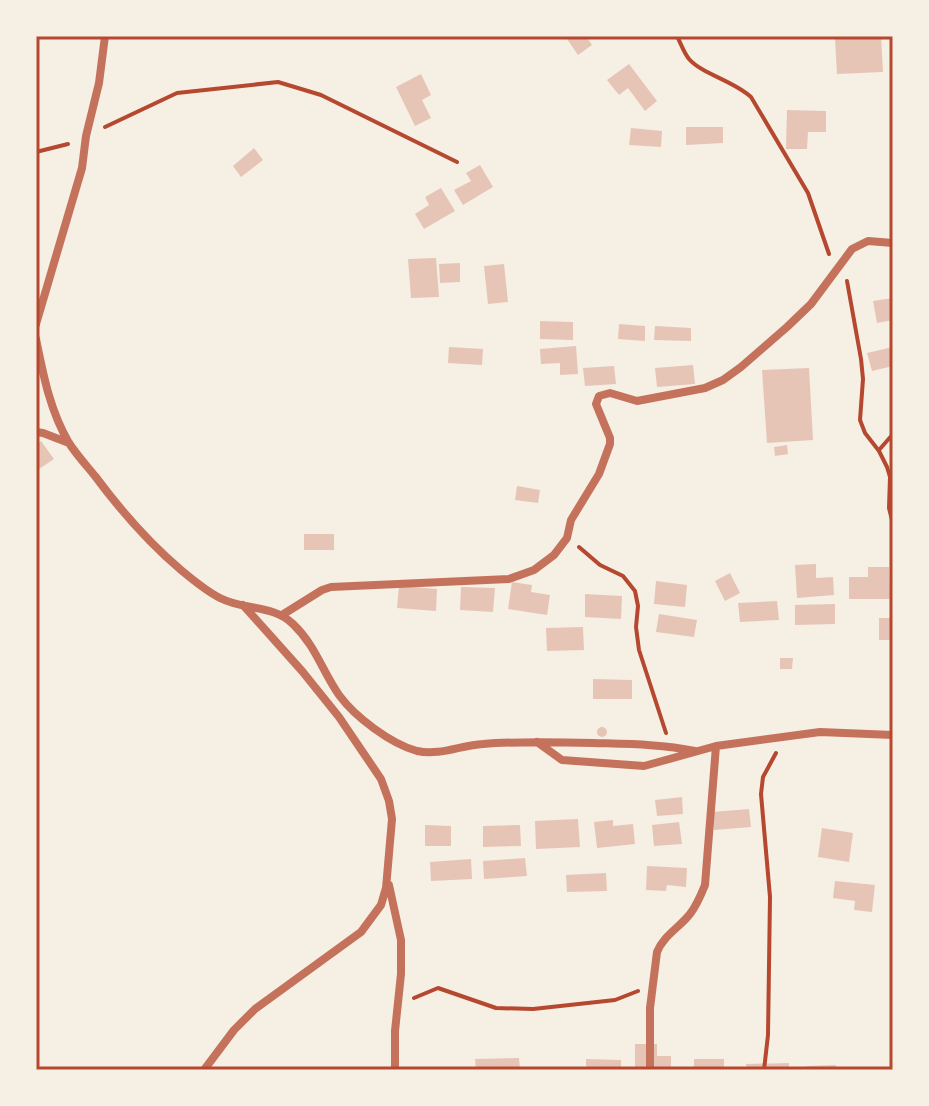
<svg xmlns="http://www.w3.org/2000/svg" width="929" height="1106" font-family="'Asap Condensed',sans-serif">
	<rect width="100%" height="100%" fill="#f6efe4"/>
	<!-- building -->
	<path fill="#e6c5b7" d="M565,36H586L592,45L578,55Z
		M881,37L883,72L837,74L835,39Z
		M629,64L657,101L645,111L628,88L619,95L607,80Z
		M421,74L431,95L422,100L431,118L415,126L396,87Z
		M787,110L826,111V132H808L807,149H786Z
		M686,127H723V143L686,145Z
		M631,128L662,131L661,147L629,145Z
		M254,148L263,160L241,177L233,166Z
		M480,165L493,187L463,205L454,190L471,181L466,173Z
		M441,188L455,211L424,229L415,214L429,205L425,197Z
		M436,258L439,297L411,298L408,259Z
		M460,263V282L440,283L439,264Z
		M504,264L508,302L488,304L484,266Z
		M893,298V320L877,323L873,301Z
		M540,321L573,322V340L540,339Z
		M619,324L645,326V341L618,339Z
		M655,326L691,328V341L654,340Z
		M576,346L578,374L560,375V363L541,364L540,349Z
		M449,347L483,349L482,365L448,363Z
		M893,347V366L872,371L867,353Z
		M693,365L695,384L657,387L655,368Z
		M614,366L616,384L585,386L583,368Z
		M809,368L813,440L767,443L762,370Z
		M41,441L54,459L36,471V445Z
		M787,445L788,454L775,456L774,447Z
		M517,486L540,490L538,503L515,500Z
		M304,534H334V550H304Z
		M816,564V578L833,577L834,595L797,598L795,565Z
		M868,567H889L890,599H849V577H868Z
		M730,573L740,593L725,601L715,581Z
		M656,581L687,585L685,607L654,604Z
		M512,582L532,585L531,592L550,595L547,615L508,609Z
		M399,586L437,589L436,611L397,608Z
		M461,587L495,588L493,612L460,610Z
		M585,594L622,596L621,619L585,617Z
		M777,601L779,620L740,622L738,603Z
		M835,604V624L795,625V605Z
		M659,614L697,620L694,637L656,632Z
		M879,618H893V640H879Z
		M583,627L584,650L547,651L546,628Z
		M780,658H793L792,669H780Z
		M593,679L632,680V699H593Z
		M597 732a5 5 0 1 1 10 0a5 5 0 1 1-10 0Z
		M682,797L683,814L657,816L655,800Z
		M749,809L751,827L714,830L712,812Z
		M578,819L580,847L536,849L535,821Z
		M613,820V826L633,824L635,844L597,848L594,822Z
		M679,822L682,844L654,846L652,825Z
		M425,825L451,826V846H425Z
		M520,825L521,846L483,847V826Z
		M822,828L853,833L849,862L818,857Z
		M525,858L527,876L484,879L483,861Z
		M471,859L472,879L431,881L430,862Z
		M647,866L687,868L686,887L667,885L666,891L646,890Z
		M606,873L607,891L567,892L566,875Z
		M835,881L875,885L872,912L854,910L855,901L833,898Z
		M635,1044H657V1056H671V1070H635Z
		M519,1058L520,1070H476L475,1059Z
		M586,1059L621,1060V1070H586Z
		M694,1059H724V1070H694Z
		M789,1063V1070H746V1064Z
		M836,1065V1070H807V1066Z"/>
	<g fill="none" stroke-linecap="round" stroke-linejoin="round">
		<!-- path -->
		<path stroke="#b5482f" stroke-width="4" d="M677,36C681,44 684,53 689,59C702,74 734,81 751,97L808,193L829,254
			M105,127L177,93L278,82L321,95L457,162
			M36,152L68,144
			M847,281L861,359L863,379L860,420L865,433L879,451L887,467L890,477L889,508L893,524
			M879,450L893,434
			M579,547L600,565L623,576L635,591L638,606L636,627L639,650L666,733
			M414,998L438,988L496,1008L533,1009L615,1000L638,991
			M764,1070L768,1035L770,897L761,794L763,777L776,753"/>
		<!-- minor -->
		<path stroke="#c5725c" stroke-width="8" d="M36,324L82,168L86,136L99,83L105,36
			M36,339C43,374 50,411 69,443C76,454 86,465 95,476C121,511 148,542 181,570C193,580 206,591 220,598C245,611 272,604 293,624C316,646 322,671 339,695C355,717 391,744 417,751C440,756 461,745 483,744C519,741 556,742 593,743C627,744 661,744 695,751
			M36,432L43,433L69,443
			M282,615L322,590L331,587L509,579L534,570L554,555L567,538L571,520L599,474L610,444V438L596,404L599,396L610,393L637,401L705,388L723,380L741,367L787,327L811,304L852,249L868,241L893,243
			M537,742L562,760L644,766L716,746L820,732L893,735
			M389,885L401,940V974L395,1031V1070
			M204,1070L234,1030L255,1009L361,932L381,905L386,888L392,819L389,801L381,779L339,717L302,671L243,605
			M650,1070V1008L657,952C663,936 680,927 690,914C697,905 701,895 705,885L716,746"/>
	</g>
	<!-- border -->
	<rect width="929" height="1106" fill="none" stroke="#f6efe4" stroke-width="76"/>
	<rect x="38" y="38" width="853" height="1030" fill="none" stroke="#b5482f" stroke-width="3"/>
</svg>
